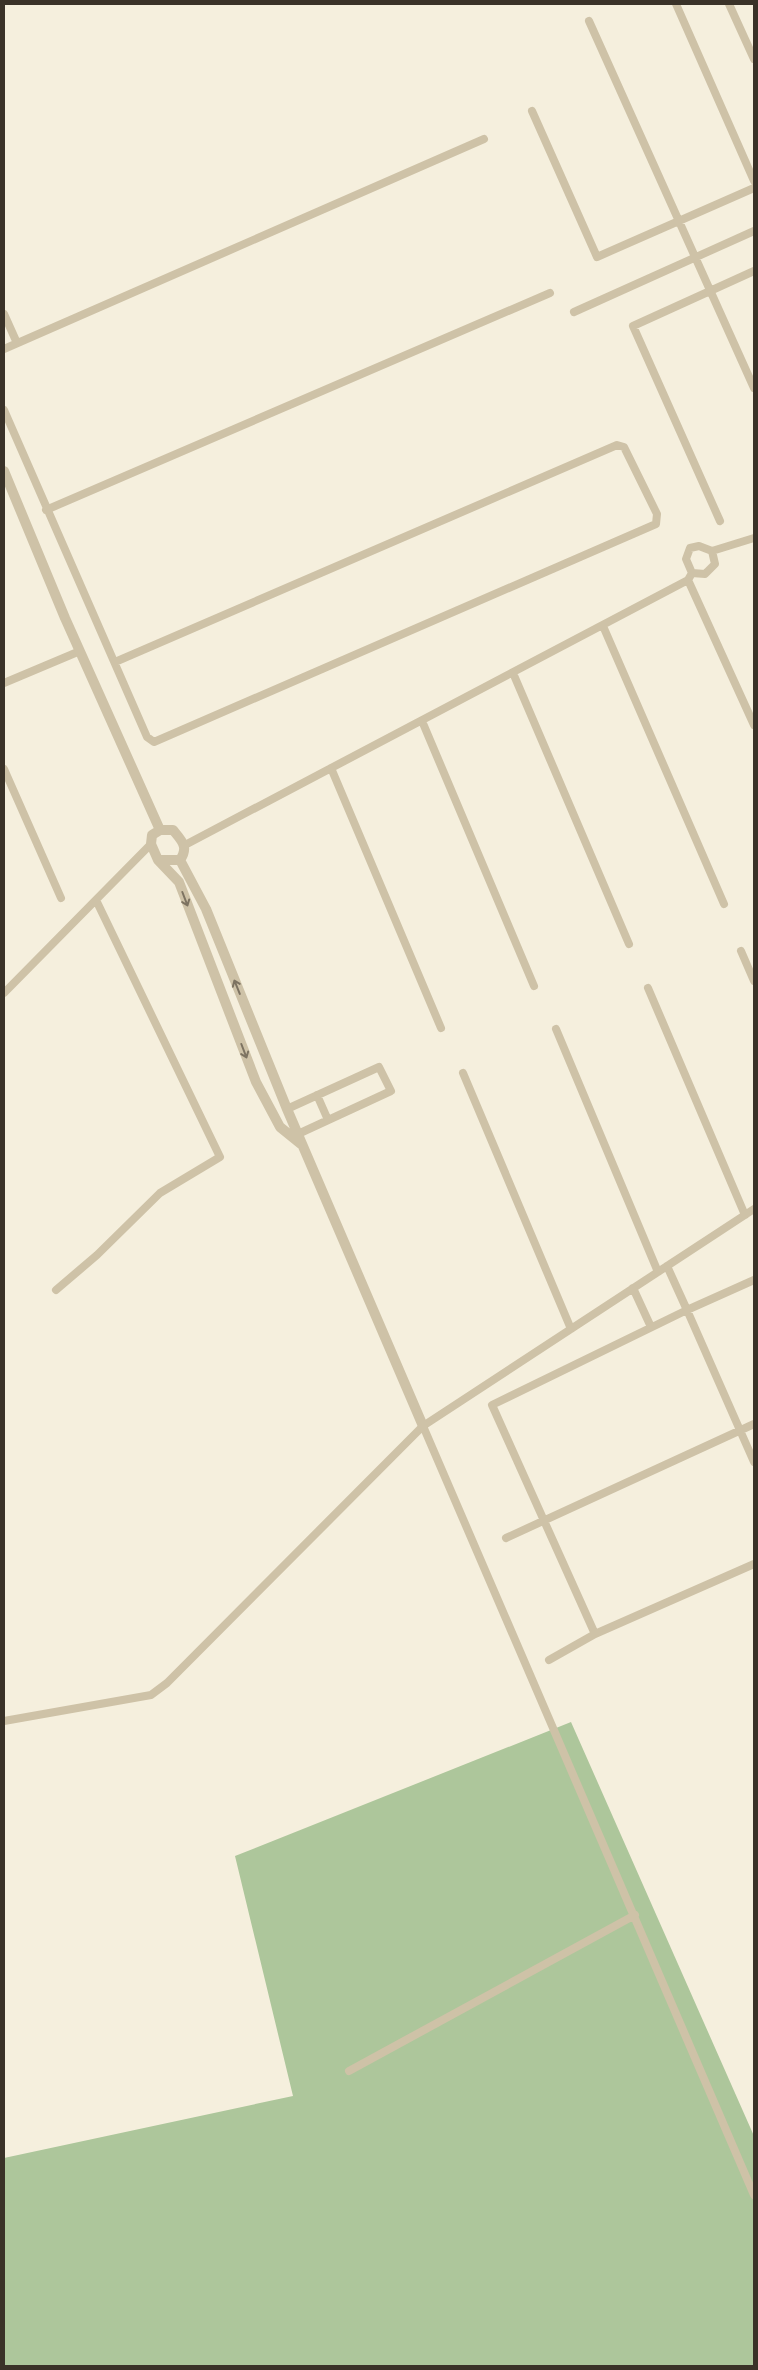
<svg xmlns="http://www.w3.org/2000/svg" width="758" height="2370" font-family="Poppins,sans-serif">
	<rect width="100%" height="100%" fill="#f5efdd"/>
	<!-- green -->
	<path fill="#adc69b" d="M571,1722L754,2136V2366H4V2158L293,2096L235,1856Z"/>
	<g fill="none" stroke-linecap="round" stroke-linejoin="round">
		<!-- minor -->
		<path stroke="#cec2a7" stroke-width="8" d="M676,4L754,181
			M729,4L754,59
			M589,21L754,388
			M532,111L597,257L754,188
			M574,312L754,231
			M4,314L17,343
			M4,349L484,139
			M4,410L147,737L154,742L656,524L657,514L624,447L617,445L115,662
			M46,510L550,293
			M720,521L633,326L754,271
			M712,551L715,564L705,574L692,573L686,559L690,548L699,546L712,551L754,538
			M688,580L754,725
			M603,626L724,904
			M513,673L629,944
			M4,683L80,651
			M422,721L534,986
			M331,768L441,1028
			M4,769L61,898
			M185,845L688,580L692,573
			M741,951L754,981
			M648,988L745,1215
			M4,993L151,844
			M556,1029L658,1272
			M463,1073L571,1329
			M317,1095L328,1120
			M287,1109L379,1067L391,1091L298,1134
			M667,1266L687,1310L754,1280
			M633,1288L651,1327
			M56,1290L97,1255L160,1193L220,1157L96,900
			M423,1426L754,2195
			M506,1538L754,1424
			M595,1634L492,1405L687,1310L754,1462
			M549,1660L595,1634L754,1564
			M4,1721L151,1695L167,1683L423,1426L754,1209
			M349,2071L635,1915"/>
		<!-- tertiary -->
		<path stroke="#cec2a7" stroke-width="10" d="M4,471L65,618L160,830
			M160,830H173C182,841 189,847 180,860H158L151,844L152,835Z
			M158,860L179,882L256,1082L280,1127L301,1144
			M180,860L206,909L287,1109L423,1426"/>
	</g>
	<!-- one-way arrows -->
	<defs><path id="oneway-shaft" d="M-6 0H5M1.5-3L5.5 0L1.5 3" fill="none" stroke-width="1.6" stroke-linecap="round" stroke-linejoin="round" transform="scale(1.25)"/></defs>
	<g stroke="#7d7361">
		<use href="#oneway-shaft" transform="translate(185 899) rotate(69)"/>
		<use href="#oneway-shaft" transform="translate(237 987) rotate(-112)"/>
		<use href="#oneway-shaft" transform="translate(244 1051) rotate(69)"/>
	</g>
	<!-- border -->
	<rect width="758" height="2370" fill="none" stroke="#3a3228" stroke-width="10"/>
</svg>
